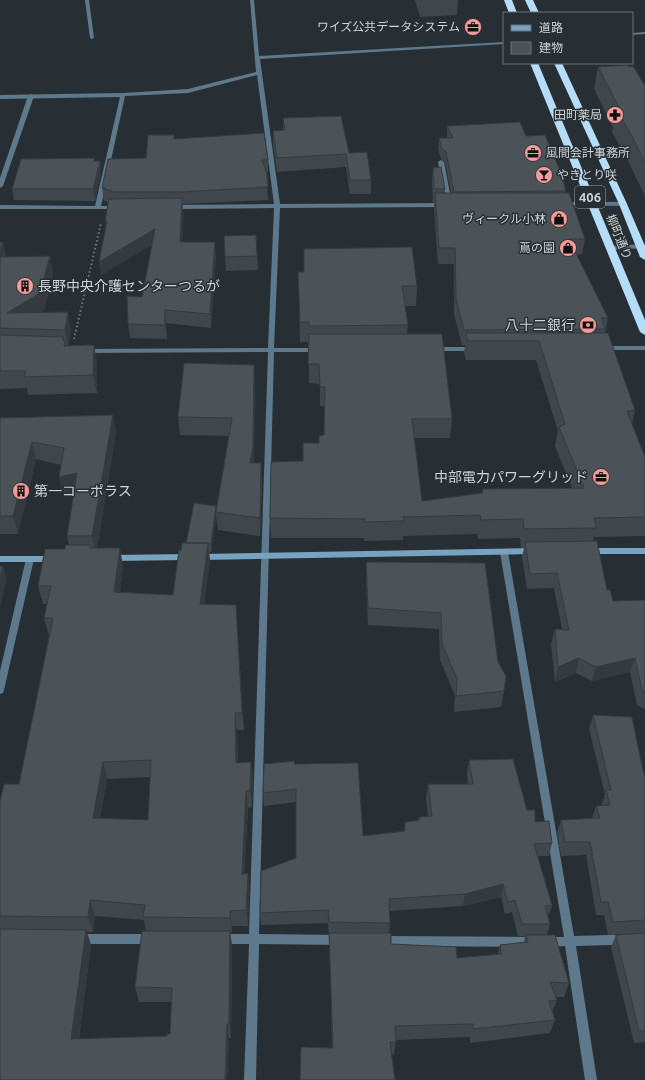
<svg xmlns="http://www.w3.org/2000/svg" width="645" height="1080" font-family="Ubuntu,'Noto Sans JP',sans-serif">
	<rect width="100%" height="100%" fill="#282f34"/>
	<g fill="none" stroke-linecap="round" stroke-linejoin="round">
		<!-- path -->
		<path stroke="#72787c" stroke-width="2" stroke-dasharray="1.5 2.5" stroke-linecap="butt" d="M74,339L101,223"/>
		<!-- lane -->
		<path fill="#5e798b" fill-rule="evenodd" d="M85,0H89L94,38L92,39L90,38Z
			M31,94L34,96L3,186L0,188V178L28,96Z"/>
		<!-- street -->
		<path fill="#5e798b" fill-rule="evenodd" d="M250,0H254L259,56L504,42V44L260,59L280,204L446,203L438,162L441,160L444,162L452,204L445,207L280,208L274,348H319L322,350L319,352H274L259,934L340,935L344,936L345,940L344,944L340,945L259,944L256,1080H244L249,944H220L216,943L215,939L216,935L220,934H249L268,352L85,353L82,351L85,349L268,348L274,208L173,209L170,207L173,205L274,204L257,75L188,93L125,96L101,206H117L120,208L119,209H0V205L95,206L120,97L0,99V95L123,93L188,89L256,72Z
			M645,32V34L632,35V33Z
			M563,202H623L626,204L623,206L561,205V203Z
			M645,244V248L610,250L607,248L610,246Z
			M601,346H645V350H603L600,348Z
			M431,347H475L478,349L475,351H431L430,349Z
			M504,549L508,552L574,936L645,934V944L576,946L597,1080H585L565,946L548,947L544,946L543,942L544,938L548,937H564L500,552Z
			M30,556L33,557L34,559L4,690L3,693L0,694V671L26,559L27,557Z
			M78,934H150L154,935L155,939L154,943L150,944H78L74,943L73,939L74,935Z
			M382,936L534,937L538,938L539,942L538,946L534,947L382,946L378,945L377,941L378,937Z"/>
		<!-- secondary -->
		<path fill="#77a3c0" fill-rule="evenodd" d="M534,548L538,551L534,554L200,560L196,557L200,554Z
			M590,548H645V554H590L586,551Z
			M188,554L192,557L188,560L112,561L109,560L108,558L109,556L112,555Z
			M0,556H52L55,557L56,559L55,561L52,562H0Z"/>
		<!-- highway -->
		<path fill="#b5ddf8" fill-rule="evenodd" d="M504,0H512L517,13H509Z
			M525,0H533L539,13H531Z
			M530,63H538L645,320V335L640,332Z
			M554,63H562L627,204L645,246V260L640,257L619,204Z"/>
	</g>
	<!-- wall -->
	<path fill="#40474c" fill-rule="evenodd" d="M415,0H458L457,15L420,17Z
		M598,67L645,86V196L626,157L612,132L613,127L594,89Z
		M283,118L349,153L371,180V194H350L346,167L277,172L273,145V131H283Z
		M447,126L526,136L566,191V193L585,239L582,254L577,255L608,318L605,333L635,410L632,424L645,457V536L594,537L593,541L607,590L613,601L645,600V709L637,705L630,672L592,681L576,673L555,682L551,644L555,629H562L554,588L527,589L522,557L524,548H521L520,538L478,539L477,534L403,536V540L364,541V538H271L270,518L303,461L319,443L324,435L325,406H320V384L309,383V342H300L298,272L417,286L416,306H405L408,325L407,334L452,419L450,438H414L422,501L482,493V489L572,488L555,446L558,431L536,360H466L464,352L465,345H462L454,314V264H438L434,209V203H433L432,181L433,168L445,189V193H451L445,162L441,159L438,149L439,138H447Z
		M174,135V139L268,160V172H266L268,200L182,204L183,211L182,242L216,255L211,328L166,323L167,339L130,338L128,324L142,297L152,244L101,275L106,227L105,221L108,203H107V201H104L102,188L146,158Z
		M96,161H100L101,172L95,201L14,200L12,189Z
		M256,235L258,270L226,271L225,257Z
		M0,242L7,257L50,256L53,274L44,310L40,312L71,330L68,346L94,345L97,363V393L28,395L27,388L0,389Z
		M254,365L255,383L254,463H261L262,481L260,536L218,530L216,516L211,552H209L210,561L204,604L236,605L244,730H237L238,763L251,762L253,778L252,807L248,808L244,874L248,873L249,889L248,926H232V933H230L232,946L231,1038H229L227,1080H0V801L19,784L50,636H49L44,618L47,604H43L38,586L65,549L69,545L67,536L74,492L63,494L59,477L61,465L36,459L18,534H0V418L113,415L116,433L97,548L123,566L120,592L173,595L181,550L216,506V510L229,436L180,435L178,417ZM150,777L148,820L100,818L107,779ZM95,916L144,920L146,931L135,987L139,1002H171L170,1034L167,1036L79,1039L91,945L87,932H93Z
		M366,562L485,563L498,662L504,691L501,707L454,712L455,696L440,659L439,629L368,625L366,579Z
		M593,715L644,775H645V933L608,935L604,915H596L586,855L561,856L557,833L561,820L592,818L596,806H602V804L605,794L589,729Z
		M469,760L527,810L552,843L549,856H538L552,905L548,917L550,924L547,935L569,983L564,997H556L557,1000L552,1013L555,1020L550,1033L470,1043V1037L396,1040L394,1055L332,1048L329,934L328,923L261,925L260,913L296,858V802L264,806L263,793L295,764L363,836L404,831L405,822L418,821L419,817H428L426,797L428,784H468L467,774ZM501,897L505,914L512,912L518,936H525L524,942L500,945L498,954L457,958L391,944L389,933L390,923L389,911L463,906Z
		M645,933V1042L634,1043L611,947L616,935Z"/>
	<!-- shaded-wall -->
	<path fill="#343a3e" d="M100,161L101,172L95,201L93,189Z
		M182,198L183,211L182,255L180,242Z
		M155,229L157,242L101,275L99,262Z
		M3,242L7,259L0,260V254Z
		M215,242L216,255L211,328L210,314Z
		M50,256L53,274L44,310L13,328L7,313Z
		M165,310L166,323L167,339L165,325Z
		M68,312L71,330L68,347L65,330Z
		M63,337L65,343V341L68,358L67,364L63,341Z
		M94,345L97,363V393L93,375Z
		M254,365L255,383L254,465L250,463Z
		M113,415L116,433L96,553L92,536Z
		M32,442L36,459L18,534L13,516Z
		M261,463L262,481L260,536V518Z
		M77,473L81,491L63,494L59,477Z
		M216,506V516L211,552V544Z
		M208,543L210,561L202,622L200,604Z
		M120,548L123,566L118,610L114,592Z
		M3,566L7,579L0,608V579Z
		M236,605L237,623L244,730L242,713Z
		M579,658L576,673L555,682L558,667Z
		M635,658L630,672L592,681L596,667Z
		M235,713L237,730L238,780L236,763Z
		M103,762L107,779L97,834L93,818Z
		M251,762L253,778L252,807L250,791Z
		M246,791L248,808L243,891L242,875Z
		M248,873L249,889L248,926L246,910Z
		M503,884L501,897L463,906L465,894Z
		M90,900L95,916L93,932L88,917Z
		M230,911L232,926V933L230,918Z
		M86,930L91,945L77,1053L71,1039Z
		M230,931L232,946L231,1038L229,1024Z
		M227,1024L229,1038L227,1080H225Z"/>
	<!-- building -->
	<path fill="#4b5358" stroke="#343a3e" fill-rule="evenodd" d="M628,65L629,67L633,66L645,86V163L631,134L616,109H620L598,67Z
		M341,116L349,153L367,152L371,180H350L346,154L277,158L273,131L285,130L283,118Z
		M520,122L526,136L545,135L561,173L566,191L454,192L446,152L442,149L439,138H453L447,126Z
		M264,133L268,160H262L267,174L268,187L182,192H111V190H105L106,188H102L108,159L146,158L148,135H174V139Z
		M95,158L94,161H100L93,189H12L21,159Z
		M441,167L445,189H434L433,168Z
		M435,193H569L585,239H569L608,318H601L605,329L464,330L456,299L455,248H439Z
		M182,198L180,242H215L210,314L165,310V325L128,324L127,296L142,297L155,229L99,262L107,221H105L109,199Z
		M256,235L257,256L225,257L224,236Z
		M0,242H3L0,254Z
		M412,247L417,286H402L408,325L309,326V322H300L298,272H304V249Z
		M50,256L40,293L7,313L68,312L65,330L0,328V257Z
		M466,333H608L635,410L627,411L645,457V517L594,518L596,528L524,529L523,519L481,520L480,515L403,517L404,521L365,522V519L270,518L271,462L303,461V443H319V436L324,435L325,387H320L319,364H308L309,334H442L452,419H412L422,501L483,493L482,489L584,488L559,427L565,424L539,341H468Z
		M0,335L63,337V341H65L64,346L94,345L93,375L24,377L26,371H0Z
		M184,363L254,365L253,447L250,463H261L260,518L216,512L232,418L178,417Z
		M113,415L92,536H67L77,473L59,477L64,448L32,442L13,516H0V418Z
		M194,503L216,506L211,544H208V543H186Z
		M597,541L607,590H610L613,601L645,600V692L642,690L635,658L596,667L579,658L558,667L555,629L569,630L557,573L530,574L525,542Z
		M182,543H208L200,604L236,605L242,713H235L236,763L251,762L250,791H246L242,875L248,873L246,910L230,911V918L143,917L145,905L90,900L88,917L0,916V801L4,784H19L53,618H44L51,586H38L45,549H65L66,545H91L90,548H120L114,592L173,595L179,550H181ZM151,760L148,820L93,818L103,762Z
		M366,562L485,563L498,662L506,676L504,691L456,696L457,679L442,643L441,613L368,608Z
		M0,566H3L0,579Z
		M593,715L632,717L644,775H645V920L613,922L608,902H601L590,842H565L561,820L600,818L596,806L610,805L606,790H611Z
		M513,759L527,810H535V822L549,821L552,843L534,844L552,905L545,906L550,924H522L515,900L508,902L503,884L465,894L389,899L390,923L329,922L328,910L260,913L261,871L296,858V789L263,793L264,764L294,761L295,764L358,763L363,836L405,831V822L420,820L419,817L432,816L428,784H473L469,760Z
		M0,929L86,930L71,1039L167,1036V1034H170L172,988L135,987L142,931H230L229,1024H227L225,1080H0Z
		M329,933H391V944L456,947L457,958L501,954L500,945L528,942L526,935H555L569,983L550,982L557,1000L549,1001L555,1020L473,1029V1024L395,1026L396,1042H390L395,1080H300L301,1047L333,1048Z
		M645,933V1031H639L616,935Z"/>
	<!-- icons -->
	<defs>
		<g id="office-disc" transform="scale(0.9)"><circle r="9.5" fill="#f59b9b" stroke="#282f34"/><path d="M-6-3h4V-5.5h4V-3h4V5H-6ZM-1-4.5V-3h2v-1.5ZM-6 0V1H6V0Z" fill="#111"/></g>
		<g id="pharmacy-disc" transform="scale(0.9)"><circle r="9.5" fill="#f59b9b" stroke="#282f34"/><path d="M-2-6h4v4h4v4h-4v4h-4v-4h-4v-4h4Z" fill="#111"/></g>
		<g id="bar-disc" transform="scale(0.9)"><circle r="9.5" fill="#f59b9b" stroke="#282f34"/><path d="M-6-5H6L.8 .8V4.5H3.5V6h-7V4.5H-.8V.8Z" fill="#111"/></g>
		<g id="shop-disc" transform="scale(0.9)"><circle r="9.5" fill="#f59b9b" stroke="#282f34"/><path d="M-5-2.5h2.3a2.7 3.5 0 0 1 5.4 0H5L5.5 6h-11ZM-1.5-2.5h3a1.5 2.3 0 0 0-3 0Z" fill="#111"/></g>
		<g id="building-disc" transform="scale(0.9)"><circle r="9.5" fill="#f59b9b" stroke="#282f34"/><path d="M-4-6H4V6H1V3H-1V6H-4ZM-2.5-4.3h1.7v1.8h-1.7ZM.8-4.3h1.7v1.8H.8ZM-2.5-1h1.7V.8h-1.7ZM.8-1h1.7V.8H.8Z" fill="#111"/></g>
		<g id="bank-disc" transform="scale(0.9)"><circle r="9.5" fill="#f59b9b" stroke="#282f34"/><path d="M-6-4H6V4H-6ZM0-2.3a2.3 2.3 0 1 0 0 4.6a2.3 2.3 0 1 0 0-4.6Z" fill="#111"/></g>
	</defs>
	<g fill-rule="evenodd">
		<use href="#office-disc" x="473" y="27"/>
		<use href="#pharmacy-disc" x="615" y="115"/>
		<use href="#office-disc" x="533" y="153"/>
		<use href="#bar-disc" x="544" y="175"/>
		<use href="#shop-disc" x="559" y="219"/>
		<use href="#shop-disc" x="568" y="248"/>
		<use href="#building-disc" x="25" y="286"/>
		<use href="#bank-disc" x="588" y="325"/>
		<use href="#office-disc" x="601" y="477"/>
		<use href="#building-disc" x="21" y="491"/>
	</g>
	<g text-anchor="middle" stroke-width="3" stroke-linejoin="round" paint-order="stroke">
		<!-- far-poi labels -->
		<g font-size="12" fill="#ced3d6" stroke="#282f34" text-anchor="end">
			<text x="460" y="31">ワイズ公共データシステム</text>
			<text x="602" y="119">田町薬局</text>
			<text x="546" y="157" text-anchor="start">風間会計事務所</text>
			<text x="557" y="179" text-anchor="start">やきとり咲</text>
			<text x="546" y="223">ヴィークル小林</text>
			<text x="555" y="252">蔦の園</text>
		</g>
		<!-- far-street labels -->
		<g font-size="12" fill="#ced3d6" stroke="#282f34">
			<text transform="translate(619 237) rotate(68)" y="4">柳町通り</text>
		</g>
		<!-- shield labels -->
		<rect fill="#282f34" stroke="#9ca2a5" stroke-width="1" x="575" y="186" width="30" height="22" rx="3"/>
		<g font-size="13" font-weight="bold" fill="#ced3d6">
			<text x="590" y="202">406</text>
		</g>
		<!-- poi labels -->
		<g font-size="14" fill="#ced3d6" stroke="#282f34" text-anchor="start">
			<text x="38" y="291">長野中央介護センターつるが</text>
			<text x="575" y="330" text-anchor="end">八十二銀行</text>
			<text x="588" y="482" text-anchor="end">中部電力パワーグリッド</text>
			<text x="34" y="496">第一コーポラス</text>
		</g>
	</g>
	<!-- legend -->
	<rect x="503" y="12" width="130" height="52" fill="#282f34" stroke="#6a7175"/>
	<rect x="511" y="25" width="20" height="6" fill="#77a3c0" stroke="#6a7175"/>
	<text x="539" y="32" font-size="12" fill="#ced3d6">道路</text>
	<rect x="511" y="42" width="20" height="12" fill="#4b5358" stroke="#6a7175"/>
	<text x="539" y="52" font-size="12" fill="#ced3d6">建物</text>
</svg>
